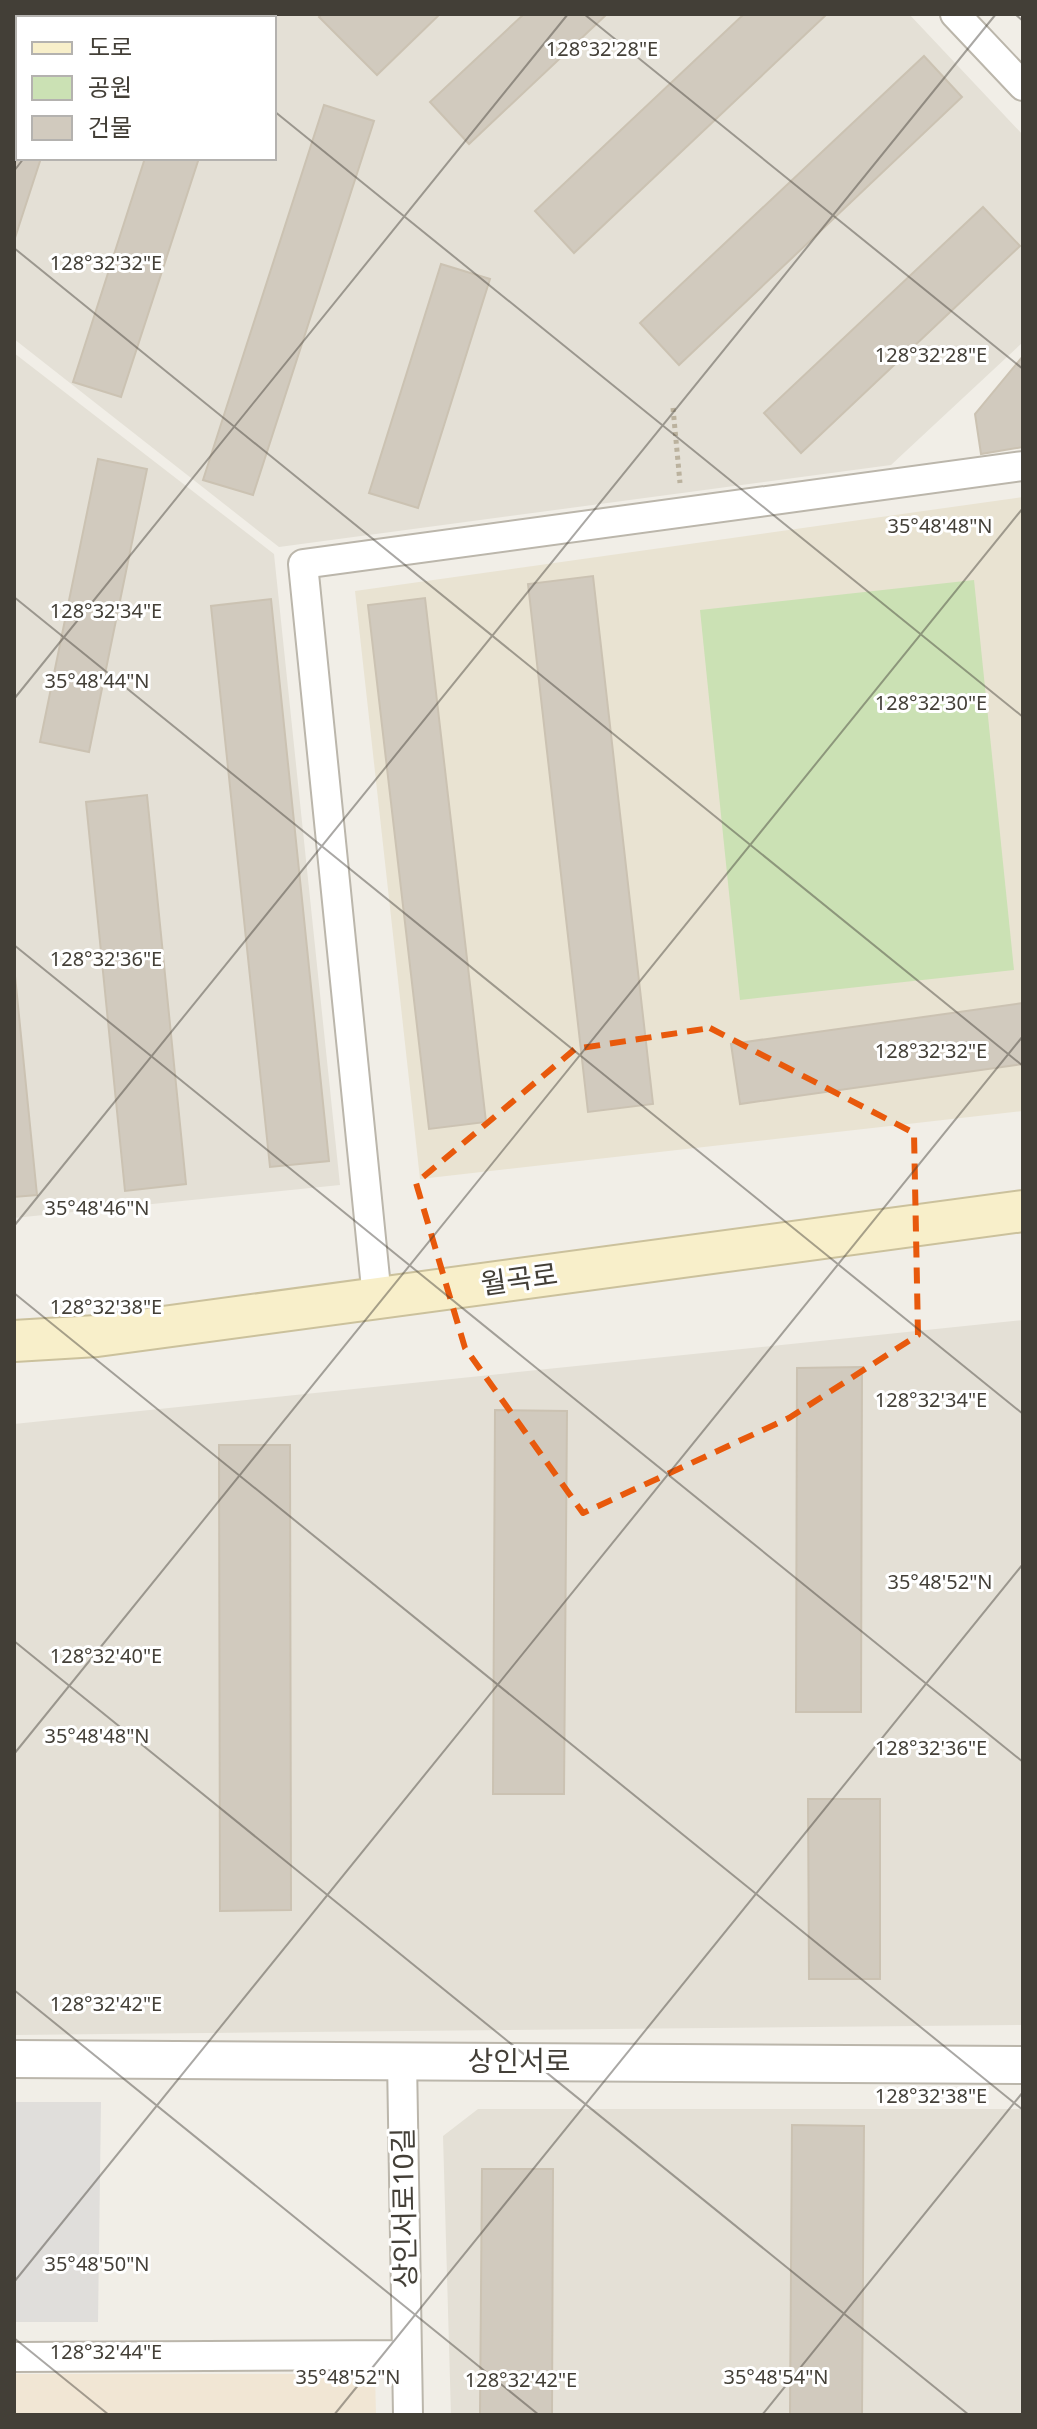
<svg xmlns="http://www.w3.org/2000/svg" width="1037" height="2429" font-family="'Noto Sans','Noto Sans KR',sans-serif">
	<rect width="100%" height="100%" fill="#f1eee7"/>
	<!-- residential -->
	<path fill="#e4e0d6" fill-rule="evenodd" d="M14,14H909L1023,135V342L891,465L279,547L14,339ZM18,18H274V158H18Z
		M14,353L274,554L340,1185L14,1218Z
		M1023,1320V2025L14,2035V1424Z
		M478,2109H1023V2415H451L443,2136Z"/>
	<!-- commercial -->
	<path fill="#f1e6d4" d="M14,2374H375L376,2415H14Z"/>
	<!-- education -->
	<path fill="#e9e3d2" d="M1023,497V1111L420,1179L355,591Z"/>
	<!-- green -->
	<path fill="#cbe1b4" d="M974,580L1014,970L740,1000L700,610Z"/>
	<!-- parking -->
	<path fill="#e0dedb" d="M14,2102H101L98,2322H14Z"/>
	<!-- building -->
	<path fill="#d1cabe" stroke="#cbc2b2" stroke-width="2" d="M37,14H88L87,18H36Z
		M322,14H440L377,75L319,17Z
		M524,14H607L469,144L430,102Z
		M744,14H827L574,253L535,211Z
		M924,56L962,97L679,365L640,323Z
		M18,73V158H41L14,241V85Z
		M324,105L374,121L253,495L203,480Z
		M145,158H199L121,397L73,382Z
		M983,207L1020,246L801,453L764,413Z
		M441,264L490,279L418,508L369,493Z
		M1023,356V447L981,454L975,414Z
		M98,459L147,469L89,752L40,742Z
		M593,576L653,1104L588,1112L528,584Z
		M425,598L486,1122L429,1129L368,605Z
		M271,599L329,1161L270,1167L211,606Z
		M147,795L186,1184L125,1191L86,802Z
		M14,966L37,1195L14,1197Z
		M1023,1003V1064L740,1104L731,1044Z
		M862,1367L861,1712H796L797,1368Z
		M495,1410L567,1411L564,1794H493Z
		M219,1445H290L291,1910L220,1911Z
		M808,1799H880V1979H809Z
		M792,2125L864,2126L862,2415H790Z
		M482,2169H553L552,2415H480Z"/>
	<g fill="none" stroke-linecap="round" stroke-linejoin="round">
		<!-- minor casing -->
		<g stroke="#bbb6ab" stroke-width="32">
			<path id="minor" d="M955,14L1023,86
				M377,1298L303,564L1023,466
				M402,2060L408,2415
				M14,2357L407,2355"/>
		</g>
		<!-- tertiary casing -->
		<g stroke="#bbb6ab" stroke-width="40">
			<path id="tertiary" d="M14,2059L1023,2065"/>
		</g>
		<!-- secondary casing -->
		<g stroke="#cbc19c" stroke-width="44">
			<path id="secondary" d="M14,1341L97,1336L1023,1211"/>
		</g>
		<!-- path -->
		<path stroke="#bbb29e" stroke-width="5" stroke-dasharray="4 4" stroke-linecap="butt" d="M673,408L680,483"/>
		<!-- minor -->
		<use href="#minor" stroke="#fff" stroke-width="28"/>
		<!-- tertiary -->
		<use href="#tertiary" stroke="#fff" stroke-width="36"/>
		<!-- secondary -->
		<use href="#secondary" stroke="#f8efca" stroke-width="40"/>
	</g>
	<!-- marked area -->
	<path fill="none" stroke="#e8590c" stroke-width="6" stroke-dasharray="16 10" stroke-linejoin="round" d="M710,1028L914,1133L918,1335L789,1418L583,1513L465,1348L416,1183L575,1049Z"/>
	<!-- ticks -->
	<path fill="none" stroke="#433f37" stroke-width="2" stroke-opacity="0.45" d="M154,14L159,18M584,14L1023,369M1015,14L1023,21M138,18L141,14M274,111L1023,717M14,171L24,158M14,248L1023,1066M14,597L1023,1414M14,699L568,14M14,945L1023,1762M14,1226L996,14M14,1293L1023,2110M14,1641L969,2415M14,1754L1023,508M14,1990L539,2415M14,2282L1023,1036M14,2338L109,2415M334,2415L1023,1564M762,2415L1023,2092"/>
	<g text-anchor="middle" stroke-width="6" stroke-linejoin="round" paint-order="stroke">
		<!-- street labels -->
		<g font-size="28" fill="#433f37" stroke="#fff">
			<text transform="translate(519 1279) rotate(-8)" y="10">월곡로</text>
			<text x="519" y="2071">상인서로</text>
			<text transform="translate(404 2208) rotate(-91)" y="10">상인서로10길</text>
		</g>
	</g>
	<g font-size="20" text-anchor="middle" fill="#433f37" stroke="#fff" stroke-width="6" stroke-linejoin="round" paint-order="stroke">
		<text x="602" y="56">128°32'28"E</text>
		<text x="106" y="270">128°32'32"E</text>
		<text x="931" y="362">128°32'28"E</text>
		<text x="940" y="533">35°48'48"N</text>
		<text x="106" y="618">128°32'34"E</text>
		<text x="97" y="688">35°48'44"N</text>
		<text x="931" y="710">128°32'30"E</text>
		<text x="106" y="966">128°32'36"E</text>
		<text x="931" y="1058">128°32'32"E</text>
		<text x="97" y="1215">35°48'46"N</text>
		<text x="106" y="1314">128°32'38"E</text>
		<text x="931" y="1407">128°32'34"E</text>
		<text x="940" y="1589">35°48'52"N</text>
		<text x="106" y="1663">128°32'40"E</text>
		<text x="97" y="1743">35°48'48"N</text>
		<text x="931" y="1755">128°32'36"E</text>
		<text x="106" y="2011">128°32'42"E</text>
		<text x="931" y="2103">128°32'38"E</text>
		<text x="97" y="2271">35°48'50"N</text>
		<text x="106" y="2359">128°32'44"E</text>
		<text x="348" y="2384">35°48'52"N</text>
		<text x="776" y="2384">35°48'54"N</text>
		<text x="521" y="2387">128°32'42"E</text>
	</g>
	<!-- border -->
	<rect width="1037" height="2429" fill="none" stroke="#433f37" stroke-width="32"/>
	<!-- legend -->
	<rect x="16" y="16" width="260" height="144" fill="#ffffff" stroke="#b4b2af" stroke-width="2"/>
	<rect x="32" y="42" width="40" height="12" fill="#f8efca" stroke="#b4b2af" stroke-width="2"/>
	<text x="88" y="56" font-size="24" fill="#433f37">도로</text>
	<rect x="32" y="76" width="40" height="24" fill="#cbe1b4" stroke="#b4b2af" stroke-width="2"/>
	<text x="88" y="96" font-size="24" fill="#433f37">공원</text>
	<rect x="32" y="116" width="40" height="24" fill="#d1cabe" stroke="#b4b2af" stroke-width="2"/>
	<text x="88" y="136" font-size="24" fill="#433f37">건물</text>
</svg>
